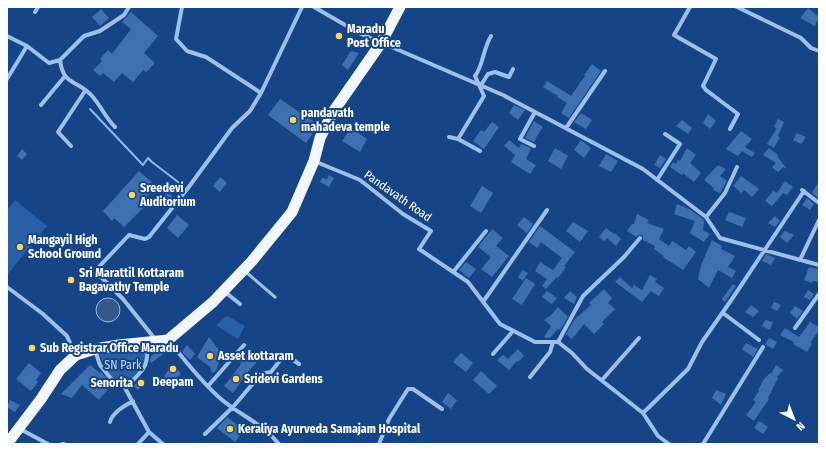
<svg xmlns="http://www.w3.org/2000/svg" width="826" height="451" font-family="'Fira Sans Condensed',sans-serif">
	<rect width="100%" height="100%" fill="#164587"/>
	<!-- green -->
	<path fill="#295fa6" d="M15,200L47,226L7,275V210Z
		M227,316L245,326L238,339L216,325Z
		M135,347L143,348L146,351C145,369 138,369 130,383C109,382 105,372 100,354Z"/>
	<!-- water -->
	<path fill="#36598a" stroke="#8fbaf1" d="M96 310a12 12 0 1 1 24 0a12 12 0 1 1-24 0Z"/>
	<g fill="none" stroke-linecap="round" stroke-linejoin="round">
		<!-- stream -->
		<path stroke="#8fbaf1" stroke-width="2" d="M90,109L143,165L148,158L152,162L182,185"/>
	</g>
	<!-- building -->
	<path fill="#3e70b1" d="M808,8L819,17L815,26L800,18Z
		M101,9L109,18L100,26L92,17Z
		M131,12L158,36L144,53L155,63L146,72L143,70L133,82L122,73L114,82L103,73L100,76L93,70L102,61L100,59L108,50L112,54L131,29L122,22Z
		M351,51L359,53L348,70L342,65Z
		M592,64L601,71L569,118L561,113L567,103L557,97L558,96L543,87L547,81L571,96L585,76L584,75Z
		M280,99L319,125L306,143L268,115Z
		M514,105L525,110L518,120L509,113Z
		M581,113L592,120L586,129L574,122Z
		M708,114L716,121L710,129L703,123Z
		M778,119L784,122L778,136L780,137L774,148L767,144L777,128L774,127Z
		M682,120L692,128L688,134L676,126Z
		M534,121L543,127L535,139H536L534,142L525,138Z
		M492,122L499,127L484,149L473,141L481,130L484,132Z
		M351,128L367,139L360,152L342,141Z
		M741,131L752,139L745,147L755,153L752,157L742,151L738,156L726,149Z
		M797,133L806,137L801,144L793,140Z
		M509,140L519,148L521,144L531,148L526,159L536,165L530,174L511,162L515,155L504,146Z
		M581,140L591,148L584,158L574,150Z
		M555,148L568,156L561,169L548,161Z
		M687,148L696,155L690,163L701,173L694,182L683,173L682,175L670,167L673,162L676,164L678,160L680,161Z
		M769,148L778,155L777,156L787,169L783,167L778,172L772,167L776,163L763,155Z
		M22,149L27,154L22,160L17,156Z
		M606,154L618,161L611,172L599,166Z
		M660,155L666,159L660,168L654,165Z
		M718,165L726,169L720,176L727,181L720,193L713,190L714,188L704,180Z
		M139,171L156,186L140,204L143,208L124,227L114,218L112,221L103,211Z
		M329,175L334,178L329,187L320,182L322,178L327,179Z
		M741,176L759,189L752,197L744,190L741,193L733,186Z
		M220,177L227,183L220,192L213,186Z
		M785,181L793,187L787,195L783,193L772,206L765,201L773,191L777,193Z
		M819,181V196L818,198L812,193Z
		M482,186L493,193L481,213L470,206Z
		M167,192L173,197L166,205L161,201Z
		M807,198L814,204L810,210L802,205Z
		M677,204L691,210L703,219L704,221L703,230L710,234L704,242L690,233L695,221L674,214Z
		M729,212L746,218L742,227L725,220Z
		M637,214L649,220L647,223L664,229L659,239L669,246L672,241L686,250L689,246L696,252L683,270L663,257L664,256L654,249L655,246L643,240V237L642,235H639L636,237L627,231L632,224H634Z
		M177,215L189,225L178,238L167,228Z
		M775,216L780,221L775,227L768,223Z
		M524,217L533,224L527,233L517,225Z
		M573,222L588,231L580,242L566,231Z
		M540,226L575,252L564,266L566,267L558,278L557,277L546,289L542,286L547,279L535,271L540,262L553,270L562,258L541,242L537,248L529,242Z
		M606,228L614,234L615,233L621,239L616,246L607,238L604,241L599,237Z
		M492,229L503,238L496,246L509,256L492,277L481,269L491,257L478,247Z
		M785,231L794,235L787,243L780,237Z
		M712,240L722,246L721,249L735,256L728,267L736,271L732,278L718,270L709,288L698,279L701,265Z
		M766,254L775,258L771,265L762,261Z
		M466,262L476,269L469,278L459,270Z
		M809,267L819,269V282L813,281L812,283L804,280Z
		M523,270L528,273L523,281L518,277Z
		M650,275L657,279L655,282L664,288L659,296L651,291L642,302L615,282L620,277L632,288L634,285L642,290Z
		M526,278L535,284L522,305L512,299Z
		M733,284L736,286L725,302L722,299Z
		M604,289L612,298L608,303L615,309L602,322L604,324L594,334L584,324L572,339L566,334L575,319L591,305L589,303Z
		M808,290L814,294L810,300L804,297Z
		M547,291L557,298L552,304L542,297Z
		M570,291L577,297L574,304L564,298Z
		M774,302L781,305L777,311L771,308Z
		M751,305L759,311L753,317L745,312Z
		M795,306L803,311L797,319L790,313Z
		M558,307L568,317L560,330L558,329L550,338H547L544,337L551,326L544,320L551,315Z
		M765,320L773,322L770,330L762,326Z
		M810,322L819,327V330L810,343L812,344L807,352L793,344L794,342L780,335L785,328L799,337Z
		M209,337L222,354L216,371L212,373L210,367L197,357Z
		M769,338L777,342L773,349L765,344Z
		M746,343L758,349L753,357L742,349Z
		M187,345L195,354L190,360L182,352Z
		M167,347L169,350L151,363L150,361L151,356L163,348Z
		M518,349L524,356L518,362L517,361L509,370L497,360L503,355L508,359Z
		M243,351L257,362L247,373L233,393L224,386L240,366Z
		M461,353L473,363L466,372L453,362Z
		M29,363L41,373L36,380L38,382L31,391L16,379Z
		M173,364L181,374L170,383L164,376Z
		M90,365L100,373L101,372L112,384L99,400L82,385L72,398L61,394Z
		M776,365L783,370L777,377L778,378L768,398L769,399L754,421L746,415L756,402L753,400L759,391L758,390L764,379L770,373L771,374Z
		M481,371L497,386L489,394L473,380Z
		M142,378L146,382L138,390L133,386Z
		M716,390L726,394L721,405L712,398Z
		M448,393L457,400L451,409L442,402Z
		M10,400L20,405L15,412L7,407Z
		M227,417L244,430L235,442L217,428Z
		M759,421L768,427L763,434L754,428Z"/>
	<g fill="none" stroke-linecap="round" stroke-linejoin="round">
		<!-- service -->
		<path stroke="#9dc0ee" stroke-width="3" d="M246,272L275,297"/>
		<!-- minor -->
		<path stroke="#9dc0ee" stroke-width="4" d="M182,7L176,39L187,51L206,57L261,93
			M314,7L359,33L503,95L643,169L706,217L720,238L819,265
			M690,7L674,35L716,59L703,86L706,90L738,114L730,129
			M737,7L801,38L811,48L819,51
			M35,12L38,7
			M7,36L27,46L49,63L60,60L84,36L100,31L124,15L129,7
			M60,60C63,86 78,80 92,96C101,106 105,117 115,127
			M7,79L27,46
			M481,85L488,74L495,72L509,77L513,69
			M41,105L65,76
			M566,128L605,71
			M449,137L458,139
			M71,146L58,132L85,91
			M534,146L520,139L535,112
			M480,151L458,139L484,96L475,76C483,66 483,49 491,36
			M314,161L360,180L403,214L431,231L419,249L468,282L500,324L535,342H558L572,353L587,369L643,413L658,436L669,444
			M657,180L680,144L665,134
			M802,190L819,203
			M706,217L725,193L737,167
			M800,260L819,220
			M454,271L486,231
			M7,287L43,314L67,336L75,355
			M225,292L240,304
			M483,302L547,210
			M723,313L759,340
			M795,328L819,294
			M155,339L123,299L95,271L129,235L145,239L149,237L188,188L232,128L250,111L261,93L302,7
			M168,340C185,360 201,382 221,399C241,416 262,423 279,444
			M558,342L583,296L624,257L640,238
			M95,350L100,365L112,380L125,388L149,432L138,444
			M493,354L513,331
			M530,377L550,352L553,342
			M602,380L639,338
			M208,386L244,345
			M125,388C143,370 149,369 147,342
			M643,413L688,369L702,342L732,299L804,191
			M110,422C113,412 124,406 133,401
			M20,429L48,444
			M149,432L163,444
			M205,434L233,407L261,374L271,372L285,354L299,364
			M62,444H64
			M379,444L389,419L408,389H413L442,409
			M703,444L763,347"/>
		<!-- trunk -->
		<path stroke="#f2f6ff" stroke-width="11" d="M7,444L41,399L60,370L76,355L95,349L119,345L168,340L213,302L252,261L292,212L314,161L320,138L333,112L381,43L400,7"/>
	</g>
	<!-- markers -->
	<g fill="#ffd25a" stroke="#164587" stroke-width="1.5">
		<circle cx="339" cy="36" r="4"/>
		<circle cx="293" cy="120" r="4"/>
		<circle cx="132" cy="195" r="4"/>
		<circle cx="20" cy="247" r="4"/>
		<circle cx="71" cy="280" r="4"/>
		<circle cx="32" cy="348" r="4"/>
		<circle cx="210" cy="356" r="4"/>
		<circle cx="173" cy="369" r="4"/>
		<circle cx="236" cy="379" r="4"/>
		<circle cx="141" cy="383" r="4"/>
		<circle cx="230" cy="429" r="4"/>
	</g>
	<g text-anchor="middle" stroke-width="4" stroke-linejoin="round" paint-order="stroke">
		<!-- poi labels -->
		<g font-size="12" font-weight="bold" fill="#fff" stroke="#164587" text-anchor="start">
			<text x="347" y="33">Maradu<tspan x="347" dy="14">Post Office</tspan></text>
			<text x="301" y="117">pandavath<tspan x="301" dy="14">mahadeva temple</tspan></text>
			<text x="140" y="192">Sreedevi<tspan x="140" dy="14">Auditorium</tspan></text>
			<text x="28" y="244">Mangayil High<tspan x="28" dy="14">School Ground</tspan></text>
			<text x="79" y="277">Sri Marattil Kottaram<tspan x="79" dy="14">Bagavathy Temple</tspan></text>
			<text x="40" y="352">Sub Registrar Office Maradu</text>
			<text x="218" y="360">Asset kottaram</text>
			<text x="244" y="383">Sridevi Gardens</text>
			<text x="173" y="386" text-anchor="middle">Deepam</text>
			<text x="133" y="387" text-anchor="end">Senorita</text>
			<text x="238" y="433">Keraliya Ayurveda Samajam Hospital</text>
		</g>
		<!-- street labels -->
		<g font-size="12" fill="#fff" stroke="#164587">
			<text transform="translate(398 196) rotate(35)" y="4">Pandavath Road</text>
		</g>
		<!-- park labels -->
		<g font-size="12" fill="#c2dbfa" stroke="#164587">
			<text x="123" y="369">SN Park</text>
		</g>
	</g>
	<!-- border -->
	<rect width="826" height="451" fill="none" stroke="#ffffff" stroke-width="16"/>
	<!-- north arrow -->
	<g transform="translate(794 419) rotate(138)" stroke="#164587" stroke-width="3" paint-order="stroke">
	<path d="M0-3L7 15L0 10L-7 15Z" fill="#ffffff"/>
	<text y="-6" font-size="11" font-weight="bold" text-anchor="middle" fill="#ffffff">N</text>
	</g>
</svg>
